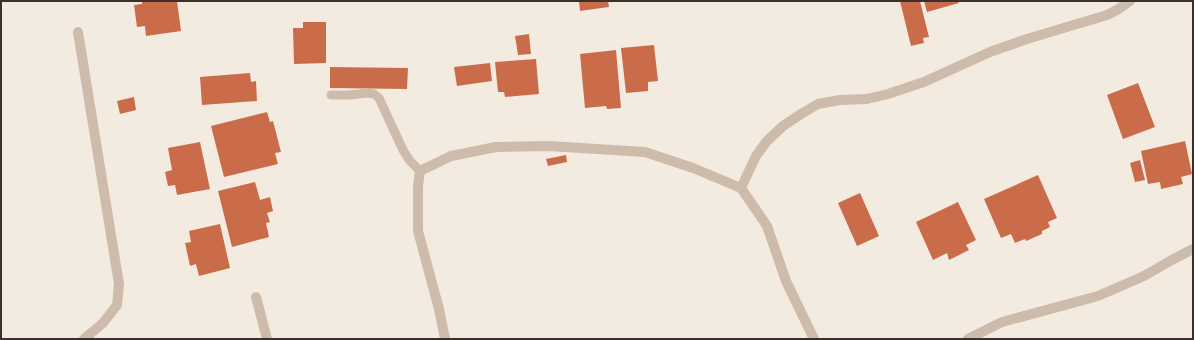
<svg xmlns="http://www.w3.org/2000/svg" width="1194" height="340" font-family="Manrope,sans-serif">
	<rect width="100%" height="100%" fill="#f4ebe0"/>
	<!-- building -->
	<path fill="#ca6c49" d="M142,1H177L181,31L146,36L145,26L137,27L134,5L142,4Z
		M579,1H608L609,7L580,11Z
		M900,1H920L929,37L923,38L924,43L911,46Z
		M924,1H958L959,3L927,12Z
		M303,22H326V63L294,64L293,28H303Z
		M529,34L531,54L518,55L515,36Z
		M654,45L658,81L648,82V91L626,93L621,48Z
		M616,50L621,108L607,109L606,106L585,108L580,54Z
		M536,59L539,94L505,97L504,92H498L495,62Z
		M490,63L492,81L457,86L454,67Z
		M330,67L408,68L407,89L330,88Z
		M250,73L251,82L256,81L257,101L202,105L200,77Z
		M1138,83L1155,127L1123,139L1107,95Z
		M134,97L136,110L120,114L117,101Z
		M267,112L270,122L273,121L281,152L275,153L278,164L224,177L211,126Z
		M1185,141L1192,174L1181,177L1183,184L1161,189L1160,182L1148,184L1141,151Z
		M200,142L210,189L177,195L175,185L168,186L165,172L172,170L168,148Z
		M566,155L567,162L548,166L546,159Z
		M1140,160L1145,180L1135,182L1130,163Z
		M1038,175L1057,218L1048,222L1050,227L1042,231V234L1026,241L1025,239L1015,243L1011,234L1001,238L984,199Z
		M255,182L260,200L270,197L273,211L267,213L270,222L266,223L269,237L232,247L218,191Z
		M860,193L879,236L857,246L838,203Z
		M958,202L976,240L966,245L969,250L949,260L947,253L933,260L916,222Z
		M220,224L230,268L199,276L196,264L190,266L185,243L191,242L189,231Z"/>
	<g fill="none" stroke-linecap="round" stroke-linejoin="round">
		<!-- service -->
		<path stroke="#cdbcab" stroke-width="9" d="M331,95H350L367,93L374,94L379,98L403,150L410,161L420,171"/>
		<!-- minor -->
		<path stroke="#cdbcab" stroke-width="10" d="M78,32L119,284L117,305L103,323L84,339
			M741,188L756,156L767,141L783,126L801,114L818,104L840,100L867,99L888,94L924,82L990,52L1027,39L1107,15L1117,10L1130,1
			M256,297L267,339
			M445,339L439,309L418,231V186L420,171L451,156L496,147L549,146L645,152L693,168L741,188L767,226L786,281L814,339
			M968,339L1002,322L1098,296L1144,276L1170,261L1193,249"/>
	</g>
	<!-- border -->
	<rect width="1194" height="340" fill="none" stroke="#3b302a" stroke-width="4"/>
</svg>
